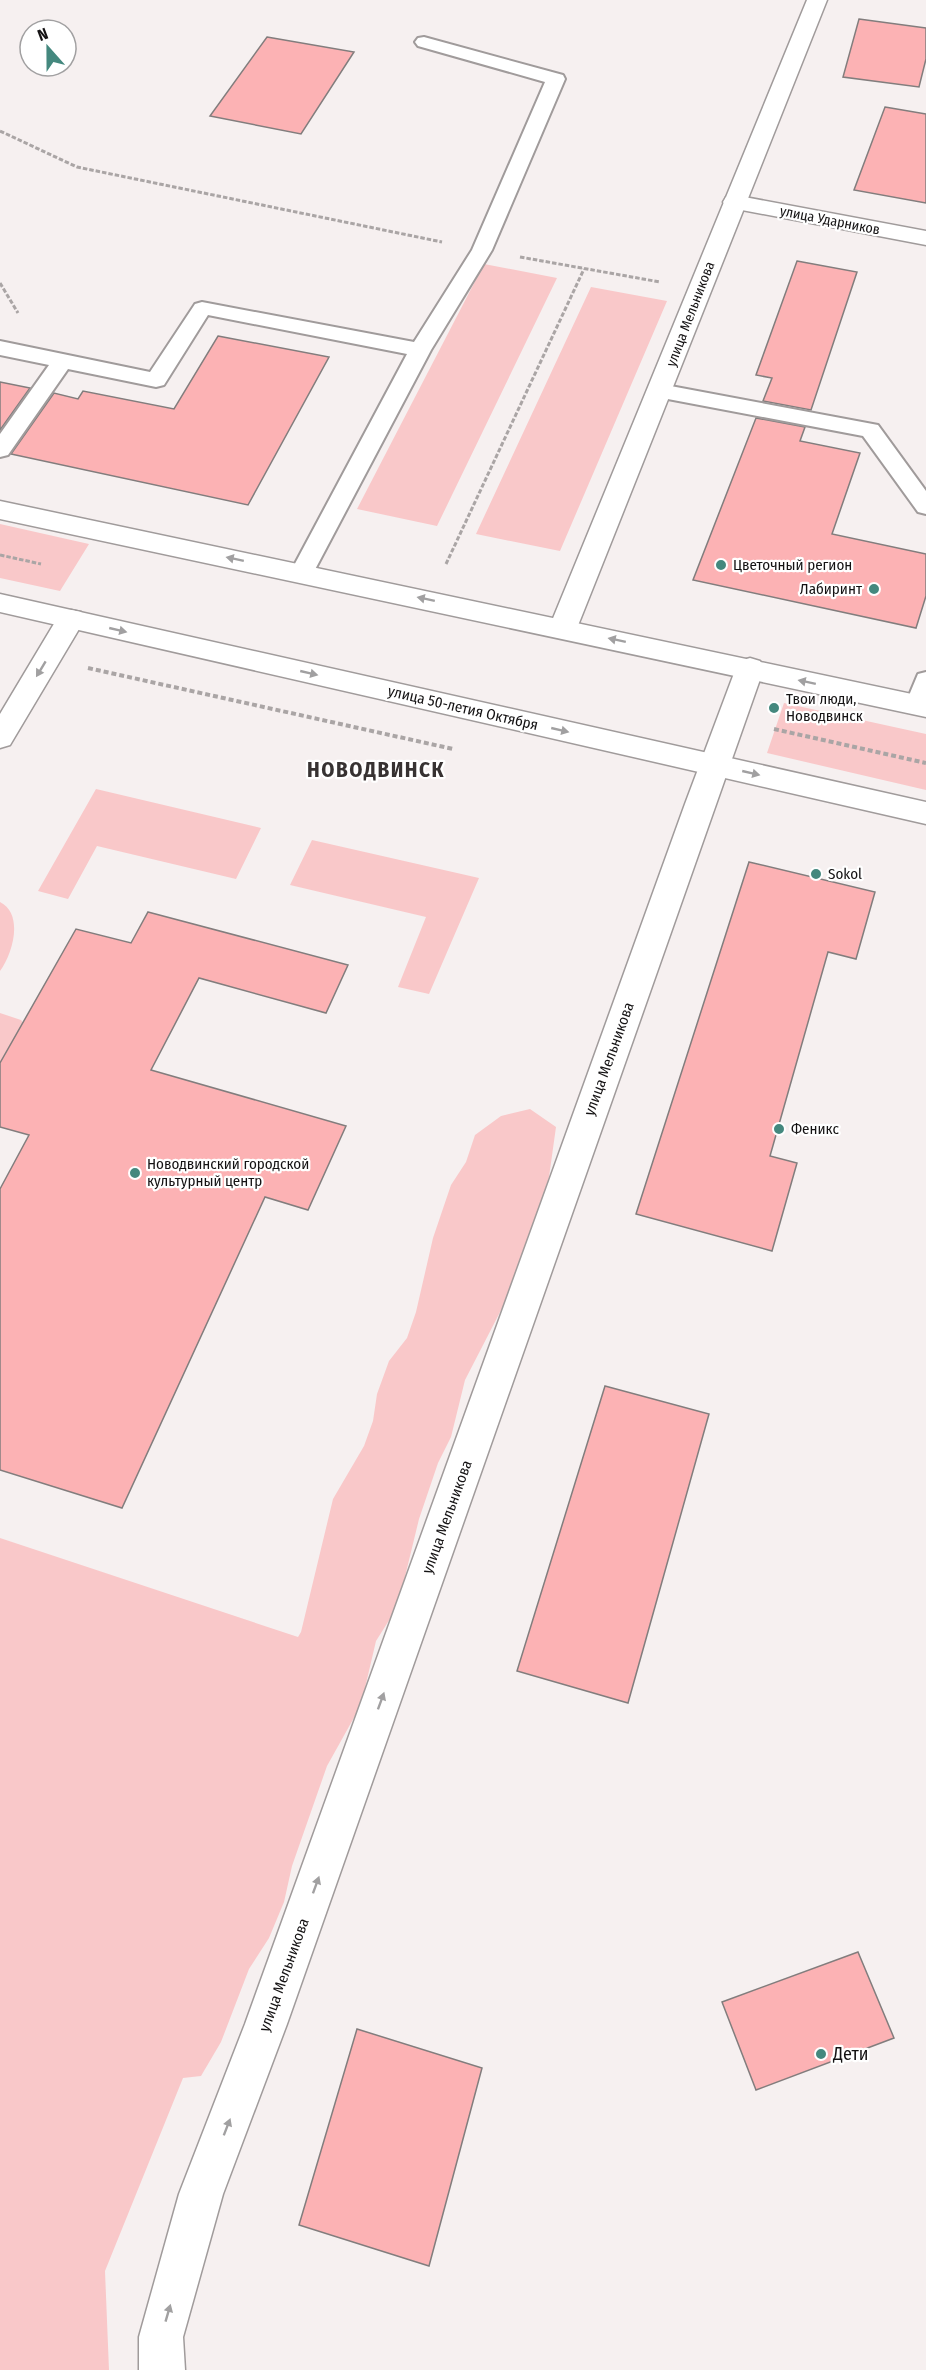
<svg xmlns="http://www.w3.org/2000/svg" width="926" height="2370" font-family="'Fira Sans Condensed',sans-serif">
	<rect width="100%" height="100%" fill="#f6f0f0"/>
	<!-- green -->
	<path fill="#f9c8c9" d="M484,264L557,278L437,526L357,509Z
		M591,287L667,301L560,551L476,534Z
		M0,524L89,544L60,591L0,578Z
		M784,703L926,734V790L767,753Z
		M96,789L261,828L236,879L97,846L68,899L38,891Z
		M312,840L479,878L429,994L398,987L426,917L290,885Z
		M0,902C24,914 13,953 0,971Z
		M0,1013L21,1020L29,1031L0,1108Z
		M530,1109L556,1127L549,1177L516,1281L465,1380L451,1437L438,1463L419,1519L403,1585L393,1614L376,1641L361,1705L327,1766L292,1866L284,1902L269,1938L249,1969L221,2042L201,2076L183,2078L105,2271L109,2370H0V1538L298,1637L301,1632L333,1499L364,1446L373,1421L377,1394L389,1361L407,1338L416,1312L433,1238L451,1185L466,1162L475,1135L501,1116Z"/>
	<!-- building -->
	<path fill="#fcb2b4" stroke="#827d7d" stroke-width="1.5" d="M859,19L926,28V59L919,87L843,77Z
		M267,37L354,52L301,134L210,116Z
		M885,107L926,114V203L854,190Z
		M797,261L857,272L811,410L763,401L772,378L756,375Z
		M218,336L329,357L248,505L11,454L54,393L78,399L83,391L174,409Z
		M0,382L30,388L0,430Z
		M756,418L805,427L800,441L860,453L832,534L926,554V596L916,628L693,580Z
		M749,862L875,892L856,959L828,952L770,1156L797,1163L772,1251L636,1214Z
		M148,912L348,965L326,1013L199,978L151,1070L346,1126L308,1210L265,1197L122,1508L0,1470V1189L29,1135L0,1127V1063L76,929L131,943Z
		M605,1386L709,1414L628,1703L517,1671Z
		M858,1952L894,2038L756,2090L722,2002Z
		M357,2029L482,2068L429,2266L299,2225Z"/>
	<g fill="none" stroke-linecap="round" stroke-linejoin="round">
		<!-- service casing -->
		<g stroke="#a09b9b" stroke-width="4">
			<path id="service" d="M424,37L563,75L565,79L492,250L431,350L310,579L302,581L294,579L290,573L407,354L208,315L164,385L156,387L68,369L8,455L0,457V434L49,365L0,355V341L150,372L195,304L202,302L414,342L472,250L545,82L418,46L415,42L418,38Z
				M660,384L878,425L926,491V514L918,512L863,436L652,396L649,391L652,386Z
				M926,672V710L917,714L908,711L905,705L918,674Z"/>
		</g>
		<!-- minor casing -->
		<g stroke="#a09b9b" stroke-width="3">
			<path id="minor" d="M734,195L926,231V245L726,207L723,202L726,197Z"/>
		</g>
		<!-- tertiary casing -->
		<g stroke="#a09b9b" stroke-width="3">
			<path id="tertiary" d="M807,0H827L577,628L573,635L563,637L553,635L549,628Z
				M71,610L81,612L85,619L10,745L0,748V714L61,612Z
				M750,658L760,661L764,668L287,2024L223,2194L183,2337L185,2370H139V2337L179,2194L245,2024L685,804L736,668L740,661Z"/>
		</g>
		<!-- secondary casing -->
		<g stroke="#a09b9b" stroke-width="3">
			<path id="secondary" d="M0,501L926,697V717L0,519Z
				M0,594L926,802V824L0,612Z"/>
		</g>
		<!-- path-far1 -->
		<path stroke="#aaa5a5" stroke-width="3" stroke-dasharray="4.5 2" stroke-linecap="butt" d="M0,131L77,167L442,242
			M520,257L660,282
			M0,283L18,313
			M0,555L41,564
			M446,564L584,269"/>
		<!-- path -->
		<path stroke="#aaa5a5" stroke-width="4" stroke-dasharray="5 3" stroke-linecap="butt" d="M88,668L453,749
			M774,729L926,763"/>
		<!-- service -->
		<use href="#service" fill="#fff" fill-rule="evenodd"/>
		<!-- minor -->
		<use href="#minor" fill="#fff" fill-rule="evenodd"/>
		<!-- tertiary -->
		<use href="#tertiary" fill="#fff" fill-rule="evenodd"/>
		<!-- secondary -->
		<use href="#secondary" fill="#fff" fill-rule="evenodd"/>
	</g>
	<!-- one-way arrows -->
	<defs><path id="oneway-solid" d="M-6-.8H1V-3.2L6.5 0L1 3.2V.8H-6Z" transform="scale(1.5)"/></defs>
	<g fill="#a1a0a1">
		<use href="#oneway-solid" transform="translate(235 559) rotate(-168)"/>
		<use href="#oneway-solid" transform="translate(426 599) rotate(-168)"/>
		<use href="#oneway-solid" transform="translate(118 630) rotate(13)"/>
		<use href="#oneway-solid" transform="translate(617 640) rotate(-168)"/>
		<use href="#oneway-solid" transform="translate(41 669) rotate(121)"/>
		<use href="#oneway-solid" transform="translate(309 673) rotate(13)"/>
		<use href="#oneway-solid" transform="translate(807 682) rotate(-168)"/>
		<use href="#oneway-solid" transform="translate(560 730) rotate(13)"/>
		<use href="#oneway-solid" transform="translate(751 773) rotate(13)"/>
		<use href="#oneway-solid" transform="translate(381 1701) rotate(-70)"/>
		<use href="#oneway-solid" transform="translate(316 1885) rotate(-70)"/>
		<use href="#oneway-solid" transform="translate(227 2127) rotate(-69)"/>
		<use href="#oneway-solid" transform="translate(168 2313) rotate(-74)"/>
	</g>
	<!-- markers -->
	<g fill="#44887e" stroke="#fff" stroke-width="2">
		<circle cx="721" cy="565" r="6"/>
		<circle cx="874" cy="589" r="6"/>
		<circle cx="774" cy="708" r="6"/>
		<circle cx="816" cy="874" r="6"/>
		<circle cx="779" cy="1129" r="6"/>
		<circle cx="135" cy="1173" r="6"/>
		<circle cx="821" cy="2054" r="6"/>
	</g>
	<g text-anchor="middle" stroke-width="4.5" stroke-linejoin="round" paint-order="stroke">
		<!-- far-street labels -->
		<g font-size="14" fill="#141213" stroke="#fff">
			<text transform="translate(830 220) rotate(11)" y="5">улица Ударников</text>
			<text transform="translate(690 314) rotate(-69)" y="5">улица Мельникова</text>
		</g>
		<!-- poi labels -->
		<g font-size="15" fill="#141213" stroke="#fff" text-anchor="start">
			<text x="733" y="570">Цветочный регион</text>
			<text x="862" y="594" text-anchor="end">Лабиринт</text>
			<text x="786" y="704">Твои люди,<tspan x="786" dy="17">Новодвинск</tspan></text>
			<text x="828" y="879">Sokol</text>
			<text x="791" y="1134">Феникс</text>
			<text x="147" y="1169">Новодвинский городской<tspan x="147" dy="17">культурный центр</tspan></text>
		</g>
		<!-- street labels -->
		<g font-size="15" fill="#141213" stroke="#fff">
			<text transform="translate(463 708) rotate(13)" y="5">улица 50-летия Октября</text>
			<text transform="translate(609 1059) rotate(-70)" y="5">улица Мельникова</text>
			<text transform="translate(447 1517) rotate(-70)" y="5">улица Мельникова</text>
			<text transform="translate(284 1975) rotate(-70)" y="5">улица Мельникова</text>
		</g>
		<!-- near-poi labels -->
		<g font-size="18" fill="#141213" stroke="#fff" text-anchor="start">
			<text x="833" y="2060">Дети</text>
		</g>
		<!-- district labels -->
		<g font-size="21" font-weight="bold" letter-spacing="1.5" fill="#373232" stroke="#fff">
			<text x="376" y="777">НОВОДВИНСК</text>
		</g>
	</g>
	<!-- north arrow -->
	<g transform="translate(48 48) rotate(339)"><circle r="28" fill="#ffffff" stroke="#a1a0a1" stroke-width="1.5"/>
	<path d="M0-4.5L10 22L0 15L-10 22Z" fill="#44887e"/>
	<text y="-9" font-size="16" font-weight="bold" text-anchor="middle" fill="#141213">N</text>
	</g>
</svg>
